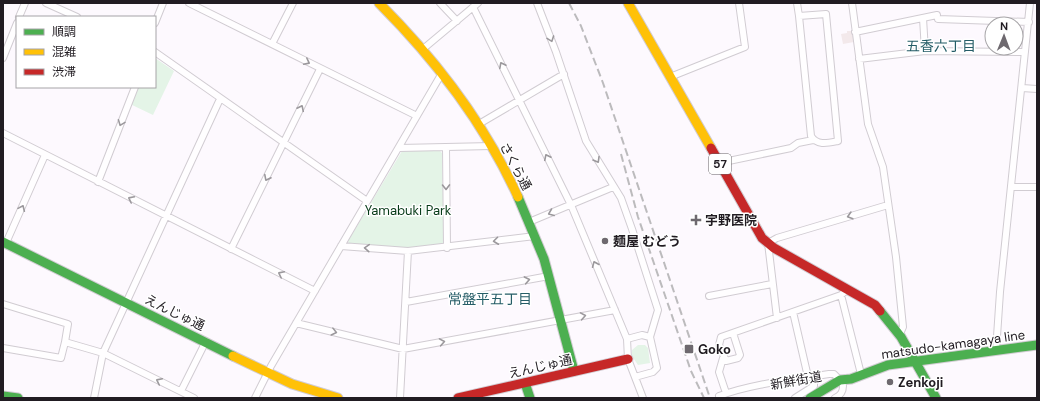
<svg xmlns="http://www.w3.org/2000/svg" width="1040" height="401" font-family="'DM Sans','Noto Sans JP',sans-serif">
	<rect width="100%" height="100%" fill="#fdf9fe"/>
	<!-- commercial -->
	<path fill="#f3e9eb" d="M847,31H852L854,42L843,44L841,34L847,33Z"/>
	<!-- green -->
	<path fill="#e4f4e7" d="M155,58L174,71L153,115L130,104L137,87H155Z
		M402,151H440L442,153L444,243L442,245L414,248L349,244L348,241Z
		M638,345H645L648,348L650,363L638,365L632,356V350Z"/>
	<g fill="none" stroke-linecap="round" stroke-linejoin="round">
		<!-- street casing -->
		<g stroke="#d1ccd2" stroke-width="8">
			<path id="street" d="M46,3L77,17
				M189,3L417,116
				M440,3L457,21
				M537,3L556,52L586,141L621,198L632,229L658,310L650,337
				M797,3L799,16L811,136C817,146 828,143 838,141L826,14L799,16
				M852,3L868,124L883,167L896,257L903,327L899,336
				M473,7L571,205L627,339L628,359L643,398
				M19,17L25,3
				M923,18L925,51
				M938,19L1029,22
				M155,23L163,3
				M855,32L937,15
				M272,44L293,3
				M423,49L478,3
				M155,52L367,201
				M3,58L17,23
				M859,59L925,51L1025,52
				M670,77L745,47L739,3
				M1022,88L1037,89
				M479,124L564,74
				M3,133L315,291
				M399,148L492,146
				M446,148L447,248
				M719,163L791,148L798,143L813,140
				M98,182L135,87
				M1012,187H1037
				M529,222L613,187
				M6,243L45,155
				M341,246L408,251L535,236
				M231,249L320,69
				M841,295L861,374
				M709,296L772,284
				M406,302L549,276
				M3,304L68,324L65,342
				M793,312L808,377
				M777,318L768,243L777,238L888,205
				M296,323L403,349L615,310
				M733,333L740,355L738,358L726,361L719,345L721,337C761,323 801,309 841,295L848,289
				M627,339L642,335L650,337L657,368L653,372L635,377
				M3,348L61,358L65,342L103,353L194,398
				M996,351L1000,292L1030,3
				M723,358L719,372L726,393
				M181,391L206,341
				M94,398L103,353L220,99
				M255,398L271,366L442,73
				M400,398L408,251
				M720,398L719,396C754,383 793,380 829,374H834L840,380
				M795,398L814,386V376
				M835,398C841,395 843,392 843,386"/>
		</g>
		<!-- fast casing -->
		<g stroke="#d1ccd2" stroke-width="11">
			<path id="fast" d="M518,197L544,259L574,371
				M3,242L233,356
				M880,311L901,337L936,398
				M525,383L530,398
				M3,396L18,398
				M810,398L840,380L851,379L888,365L1037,345"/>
		</g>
		<!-- slow casing -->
		<g stroke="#d1ccd2" stroke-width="11">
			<path id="slow" d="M379,3C436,60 485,124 518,197
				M628,3L711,148
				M233,356L292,384L338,398"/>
		</g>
		<!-- jam casing -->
		<g stroke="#d1ccd2" stroke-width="11">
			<path id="jam" d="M711,148L762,238L774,248L875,305L880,311
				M458,398L628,359"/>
		</g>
		<!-- street -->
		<use href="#street" stroke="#fffeff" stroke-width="6"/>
		<!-- fast -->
		<use href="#fast" stroke="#4caf50" stroke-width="9"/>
		<!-- slow -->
		<use href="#slow" stroke="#ffc107" stroke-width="9"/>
		<!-- jam -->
		<use href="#jam" stroke="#c62828" stroke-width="9"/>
		<!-- rail -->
		<path stroke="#bcbbbd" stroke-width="2" stroke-dasharray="8 4" stroke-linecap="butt" d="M569,3L581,26L603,83L710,398
			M621,154L638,217L691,371L704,398"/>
	</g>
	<!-- one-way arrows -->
	<defs><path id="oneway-chevron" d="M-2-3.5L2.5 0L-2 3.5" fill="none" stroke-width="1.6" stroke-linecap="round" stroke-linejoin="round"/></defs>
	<g stroke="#9b989c">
		<use href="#oneway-chevron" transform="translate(551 39) rotate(70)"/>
		<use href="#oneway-chevron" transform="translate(307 62) rotate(27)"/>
		<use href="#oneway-chevron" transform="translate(502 65) rotate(-117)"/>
		<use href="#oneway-chevron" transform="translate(301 108) rotate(-64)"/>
		<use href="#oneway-chevron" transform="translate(121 123) rotate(111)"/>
		<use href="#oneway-chevron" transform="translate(547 157) rotate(-116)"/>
		<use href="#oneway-chevron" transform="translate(597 160) rotate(60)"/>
		<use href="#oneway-chevron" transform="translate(267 178) rotate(117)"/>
		<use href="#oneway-chevron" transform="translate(446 187) rotate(89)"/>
		<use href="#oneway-chevron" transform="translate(131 199) rotate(-153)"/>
		<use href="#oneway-chevron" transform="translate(22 208) rotate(-66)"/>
		<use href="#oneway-chevron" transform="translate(551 213) rotate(158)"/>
		<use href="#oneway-chevron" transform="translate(850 216) rotate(164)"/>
		<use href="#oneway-chevron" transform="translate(496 241) rotate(173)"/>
		<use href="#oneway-chevron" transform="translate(367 248) rotate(-176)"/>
		<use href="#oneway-chevron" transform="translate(595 264) rotate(-113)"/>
		<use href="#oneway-chevron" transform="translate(281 274) rotate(-153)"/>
		<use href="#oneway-chevron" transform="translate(527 280) rotate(-11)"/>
		<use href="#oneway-chevron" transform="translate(583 316) rotate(-10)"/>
		<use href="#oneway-chevron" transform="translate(334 332) rotate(14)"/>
		<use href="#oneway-chevron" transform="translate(442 342) rotate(-10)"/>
		<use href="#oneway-chevron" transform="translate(159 381) rotate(-154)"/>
	</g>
	<!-- markers -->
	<g fill="#6e696f" stroke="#fff" stroke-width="1.5">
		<path d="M694 214h4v4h4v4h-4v4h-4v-4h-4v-4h4z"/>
		<circle cx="605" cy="241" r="4"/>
		<rect x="684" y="344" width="10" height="10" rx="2"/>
		<circle cx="890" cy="382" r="4"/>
	</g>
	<g text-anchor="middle" stroke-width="3" stroke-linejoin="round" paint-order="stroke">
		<!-- shield labels -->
		<rect fill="#fff" stroke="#646064" stroke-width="1" x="709" y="154" width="22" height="20" rx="3"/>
		<g font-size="12" font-weight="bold" fill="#211c22">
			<text x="720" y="168">57</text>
		</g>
		<!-- street labels -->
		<g font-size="13" fill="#211c22" stroke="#fff">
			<text transform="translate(516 166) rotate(62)" y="5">さくら通</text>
			<text transform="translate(175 312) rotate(26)" y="5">えんじゅ通</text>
			<text transform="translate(953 344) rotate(-8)" y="5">matsudo-kamagaya line</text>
			<text transform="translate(540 366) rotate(-13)" y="5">えんじゅ通</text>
			<text transform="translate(796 380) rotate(-10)" y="5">新鮮街道</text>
		</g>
		<!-- park labels -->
		<g font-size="13" fill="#053a17" stroke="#fff">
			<text x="408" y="215">Yamabuki Park</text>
		</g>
		<!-- poi labels -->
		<g font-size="13" font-weight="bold" fill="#211c22" stroke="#fff" text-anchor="start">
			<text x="705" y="225">宇野医院</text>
			<text x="613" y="246">麺屋 むどう</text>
			<text x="698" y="354">Goko</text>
			<text x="898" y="387">Zenkoji</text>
		</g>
		<!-- neighbourhood labels -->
		<g font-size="14" fill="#255d67" stroke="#fff">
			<text x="941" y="51">五香六丁目</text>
			<text x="490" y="304">常盤平五丁目</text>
		</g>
	</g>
	<!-- border -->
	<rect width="1040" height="401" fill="none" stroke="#211c22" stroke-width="8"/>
	<!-- legend -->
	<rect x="16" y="16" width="140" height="72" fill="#ffffff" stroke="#a6a4a7"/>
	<rect x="24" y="29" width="20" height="6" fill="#4caf50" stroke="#a6a4a7"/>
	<text x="52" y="36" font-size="12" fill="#211c22">順調</text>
	<rect x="24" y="49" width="20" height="6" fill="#ffc107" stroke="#a6a4a7"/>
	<text x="52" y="56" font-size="12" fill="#211c22">混雑</text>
	<rect x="24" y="69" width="20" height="6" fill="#c62828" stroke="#a6a4a7"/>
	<text x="52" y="76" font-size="12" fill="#211c22">渋滞</text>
	<!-- north arrow -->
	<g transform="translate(1004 36) rotate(1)"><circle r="19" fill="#ffffff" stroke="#a6a4a7"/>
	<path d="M0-3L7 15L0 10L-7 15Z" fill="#6e696f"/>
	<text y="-6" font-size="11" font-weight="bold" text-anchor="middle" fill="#211c22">N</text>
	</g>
</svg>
